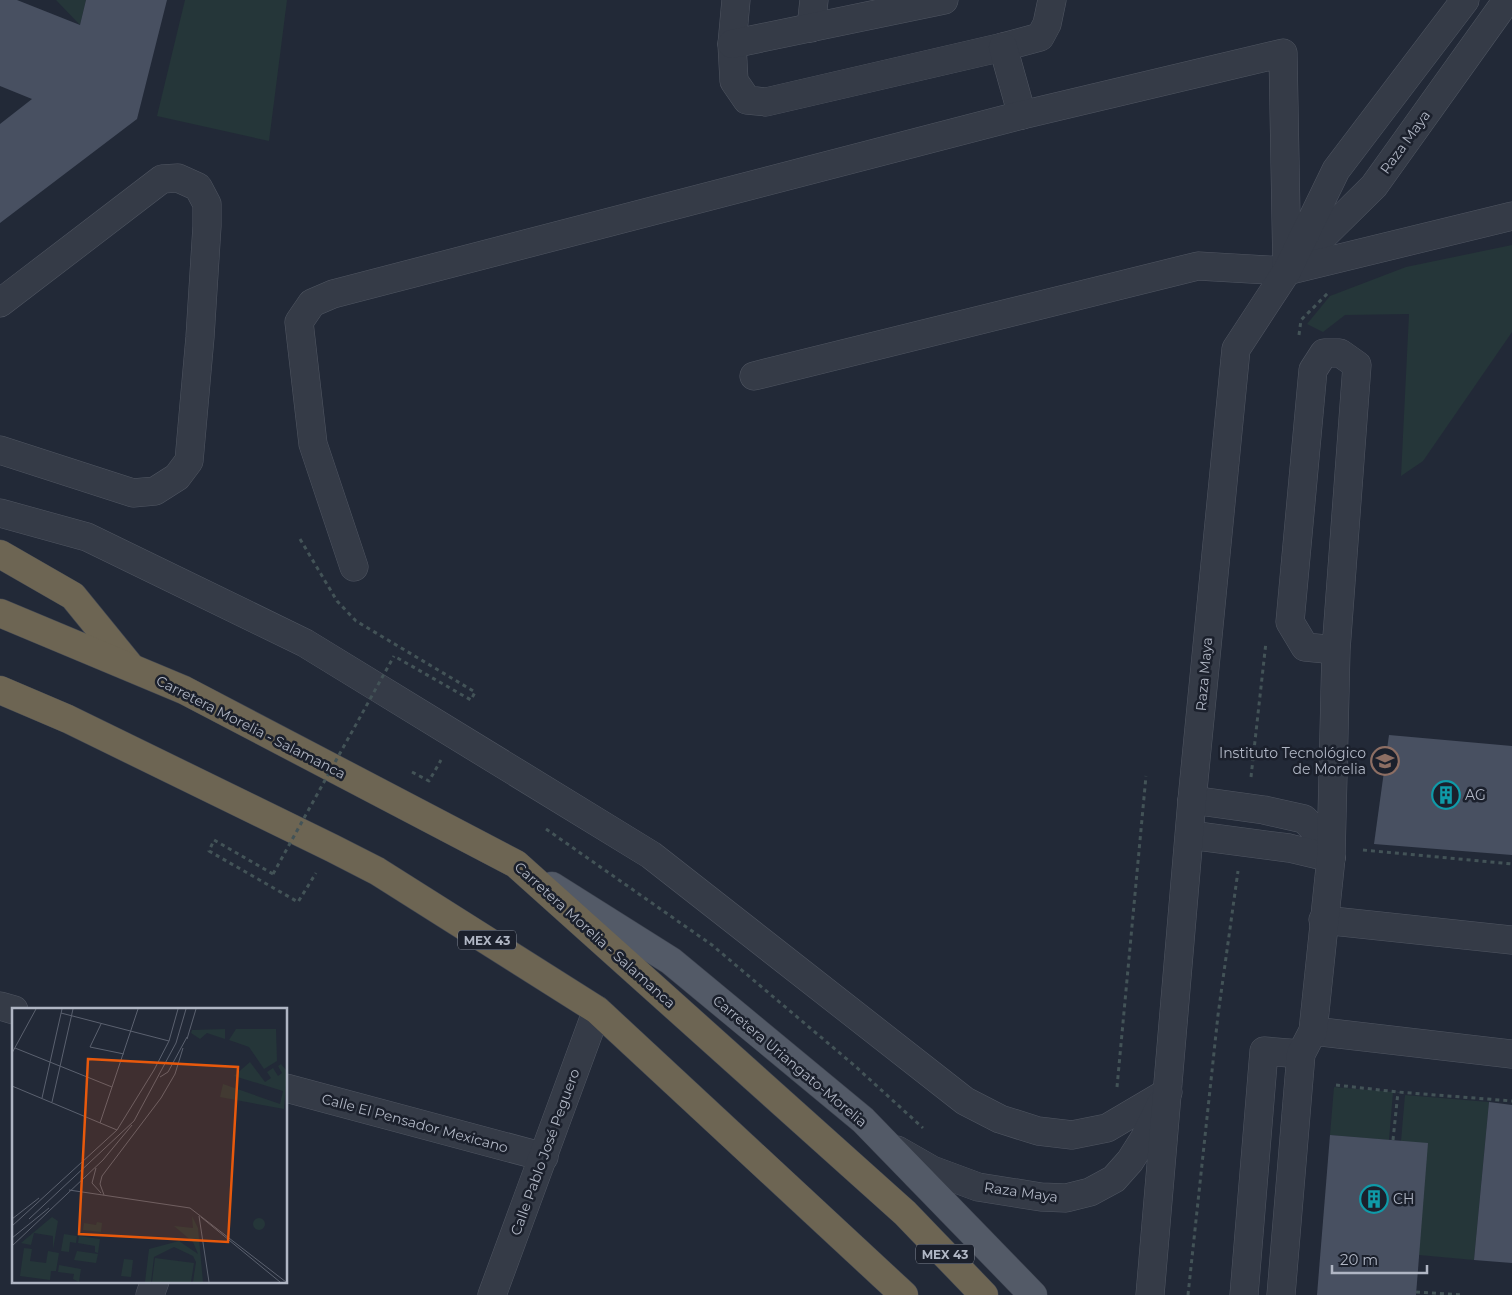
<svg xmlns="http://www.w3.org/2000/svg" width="1512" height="1295" font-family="Montserrat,sans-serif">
<rect width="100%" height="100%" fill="#222937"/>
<g fill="#253639">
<polygon points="56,0 86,0 80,25"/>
<polygon points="185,0 287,0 269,141 157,116"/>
<polygon points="1512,245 1512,332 1423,461 1401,476 1409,314 1345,315 1323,332 1307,324 1330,296 1406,267"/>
<polygon points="1334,1087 1393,1092 1389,1140 1330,1135"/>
<polygon points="1405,1095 1489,1102 1474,1260 1419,1255 1401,1141"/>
</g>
<g fill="#485061">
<polygon points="0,0 17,0 80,25 86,0 167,0 137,119 0,223 0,124 32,99 0,86"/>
<polygon points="1389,735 1512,746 1512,855 1374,844"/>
<polygon points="1489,1102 1512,1105 1512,1263 1474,1260"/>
<polygon points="1330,1135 1428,1143 1416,1295 1317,1295"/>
</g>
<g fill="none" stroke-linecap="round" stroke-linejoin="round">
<defs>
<g id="minor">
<polyline points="736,0 732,44 734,81 747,100 766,102 1003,47 1040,37 1047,24 1052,0"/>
<polyline points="811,28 814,0"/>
<polyline points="732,44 944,0"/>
<polyline points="1003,47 1022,115"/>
<polyline points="1301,258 1374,186 1507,0"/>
<polyline points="0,303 162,179 178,178 198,187 207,204 207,226 200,337 189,461 177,477 155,491 133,493 0,450"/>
<polyline points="754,376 1198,266 1287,271 1512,216"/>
<polyline points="0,513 87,537 305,643 651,855 965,1101 1000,1119 1038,1131 1072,1135 1107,1128 1168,1092"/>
<polyline points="354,567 313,444 299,322 312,303 333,294 1022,115 1283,53 1287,271"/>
<polyline points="1192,800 1264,810 1304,819 1318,833 1331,858"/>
<polyline points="1190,835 1289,848 1331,858"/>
<polyline points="1323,920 1512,940"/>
<polyline points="0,1006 14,1010"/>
<polyline points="1313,1031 1512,1054"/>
<polyline points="286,1088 544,1157"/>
<polyline points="897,1150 932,1170 978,1187 1041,1197 1066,1198 1090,1192 1114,1179 1130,1161 1144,1139 1161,1104"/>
<polyline points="150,1295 155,1281"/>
<polyline points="492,1295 597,1010"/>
<polyline points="1150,1295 1192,800 1236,349 1287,271 1336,170 1465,0"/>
<polyline points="1244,1295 1264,1051 1301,1054"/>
<polyline points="1281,1295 1301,1054 1313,1031 1331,858 1336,650 1357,365 1340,353 1324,353 1313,370 1290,622 1305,647 1336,650"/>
</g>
<polyline id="major" points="552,886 671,961 863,1120 1033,1295"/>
<g id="highway">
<polyline points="0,554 73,596 130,666"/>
<polyline points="0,613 184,690 516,864 905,1213 984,1295"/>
<polyline points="0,690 68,719 332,848 377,871 597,1010 904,1295"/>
</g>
</defs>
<use href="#minor" stroke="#505662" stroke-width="29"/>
<use href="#major" stroke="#3e4451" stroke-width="29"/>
<use href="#highway" stroke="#404652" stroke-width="29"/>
<g stroke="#435357" stroke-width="3" stroke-dasharray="4 4" stroke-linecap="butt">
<polyline points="1299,335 1301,320 1328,293"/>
<polyline points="300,539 337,601 356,621 475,692 471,700 394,656"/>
<polyline points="412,772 429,781 441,760"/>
<polyline points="1251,777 1266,642"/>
<polyline points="546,829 712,945 855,1066 923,1128"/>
<polyline points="1363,850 1512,864"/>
<polyline points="273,874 214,840 209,851 298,902 316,873"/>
<polyline points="1336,1085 1398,1092 1512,1101"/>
<polyline points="1117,1087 1146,776"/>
<polyline points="1393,1140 1398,1092"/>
<polyline points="1416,1292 1463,1295"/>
<polyline points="1188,1295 1218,1015 1238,871"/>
</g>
<use href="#minor" stroke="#353b47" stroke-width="28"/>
<use href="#major" stroke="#535a67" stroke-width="28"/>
<use href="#highway" stroke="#6d6553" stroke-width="28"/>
<polyline stroke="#435357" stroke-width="3" stroke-dasharray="4 4" stroke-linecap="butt" points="273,874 394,656"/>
</g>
<defs>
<symbol id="university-ring" viewBox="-11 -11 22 22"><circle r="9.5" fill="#1b202c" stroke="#8d6e63" stroke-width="1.5"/><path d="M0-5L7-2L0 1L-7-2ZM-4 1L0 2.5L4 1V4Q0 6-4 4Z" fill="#8d6e63"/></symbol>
<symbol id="building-ring" viewBox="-11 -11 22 22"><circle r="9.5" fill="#1b202c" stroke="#0f9aa8" stroke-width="1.5"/><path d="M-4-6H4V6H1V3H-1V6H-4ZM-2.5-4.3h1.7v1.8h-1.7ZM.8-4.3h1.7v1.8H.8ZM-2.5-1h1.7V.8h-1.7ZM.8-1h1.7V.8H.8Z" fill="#0f9aa8"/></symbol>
</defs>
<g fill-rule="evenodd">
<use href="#university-ring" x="1369" y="745" width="32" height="32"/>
<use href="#building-ring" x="1430" y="779" width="32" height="32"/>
<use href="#building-ring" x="1358" y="1183" width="32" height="32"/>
</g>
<g text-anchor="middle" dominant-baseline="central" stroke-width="5" stroke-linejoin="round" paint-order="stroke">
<g fill="#1b202c" stroke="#838996" stroke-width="1">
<rect x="458" y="930.5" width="58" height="19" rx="4"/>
<rect x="916" y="1244.5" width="58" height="19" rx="4"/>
</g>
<g font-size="12" font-weight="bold" fill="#b0b6c4">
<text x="487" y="940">MEX 43</text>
<text x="945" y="1254">MEX 43</text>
</g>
<g font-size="14" fill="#b0b6c4" stroke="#1b202c">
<text transform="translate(1405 142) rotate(-54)">Raza Maya</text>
<text transform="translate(1204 674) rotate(-85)">Raza Maya</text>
<text transform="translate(251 727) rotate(27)">Carretera Morelia - Salamanca</text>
<text transform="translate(595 935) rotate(42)">Carretera Morelia - Salamanca</text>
<text transform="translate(790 1061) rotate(40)">Carretera Uriangato-Morelia</text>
<text transform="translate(415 1123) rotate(15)">Calle El Pensador Mexicano</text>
<text transform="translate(545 1152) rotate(-70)">Calle Pablo José Peguero</text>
<text transform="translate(1021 1192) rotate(8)">Raza Maya</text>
</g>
<g font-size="14" fill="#b0b6c4" stroke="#1b202c" text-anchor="start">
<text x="1366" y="753" text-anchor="end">Instituto Tecnológico<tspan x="1366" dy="16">de Morelia</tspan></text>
<text x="1465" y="795">AG</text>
<text x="1393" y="1199">CH</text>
</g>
</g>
<g transform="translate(12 1008)">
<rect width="275" height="275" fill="#222937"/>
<path d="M213,21v10l-18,-6 -7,6 -9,-6 1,-3zM224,21h40l1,32 -13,8 -15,-22 -20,-7zM238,54l15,20 6,-4 -4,-6 6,-4 5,8 4,-3 -4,-7 3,-2 6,7 -3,38 -64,-12 3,-13 57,20 3,-13 -49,-15zM180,208l6,12 5,54h-10l3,-20 -3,-6 -19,-9 -20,10 -3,25h-6l4,-33 30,-8 19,13 -5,-12 -19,-16 19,2zM40,209l6,4 -5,28v-13l-19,-3 -3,12 -10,-2zM241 216a6 6 0 1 1 12 0a6 6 0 1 1-12 0ZM85,214l5,1 -1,9 -18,-2 1,-7 12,2zM52,226l13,2 -1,7 -6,-1 -1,10 -8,-1zM67,228l21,3 -2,14 -3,-1v-6l-17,-3zM12,240l8,1 -2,12 16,2 2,-12 11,2 -3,18h-5l-1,9 -30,-4zM65,243l21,3 -2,9 -22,-3zM143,250l39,5 -3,19h-39zM112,251l9,1 -2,17 -10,-1zM47,257l22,4 -2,13 -6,-3 1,-5 -16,-2z" fill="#253639"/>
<path fill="none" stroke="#5b616f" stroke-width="1" d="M49,5l108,28M89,16l-11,23 34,7M175,31l9,-30M3,40l97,39M0,45l24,-44M148,69l8,-5 19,-35M0,78l105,44M30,90l20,-89M40,94l21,-93M88,115l38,-114M84,160l-4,15 9,10M57,182l121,18 96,74M92,187l-4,-11 2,-8 59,-78 14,-24 8,-26M187,208l10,66M189,209l79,65M0,211l27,-21M17,211l105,-98 42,-78 10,-34M0,218l105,-96 37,-60 15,-29 9,-32M0,230l37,-30M0,238l91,-86 29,-35"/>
<path fill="#e8590c" fill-opacity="0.15" stroke="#e8590c" stroke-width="2.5" d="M76,51l150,8 -10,175 -149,-8z"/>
<rect width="275" height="275" fill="none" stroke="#b0b6c4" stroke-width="2.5"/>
</g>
<path d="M1332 1265v8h95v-8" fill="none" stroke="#b0b6c4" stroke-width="2.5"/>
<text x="1340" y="1265" font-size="15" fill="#b0b6c4" stroke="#1b202c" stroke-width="4" paint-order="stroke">20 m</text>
</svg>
